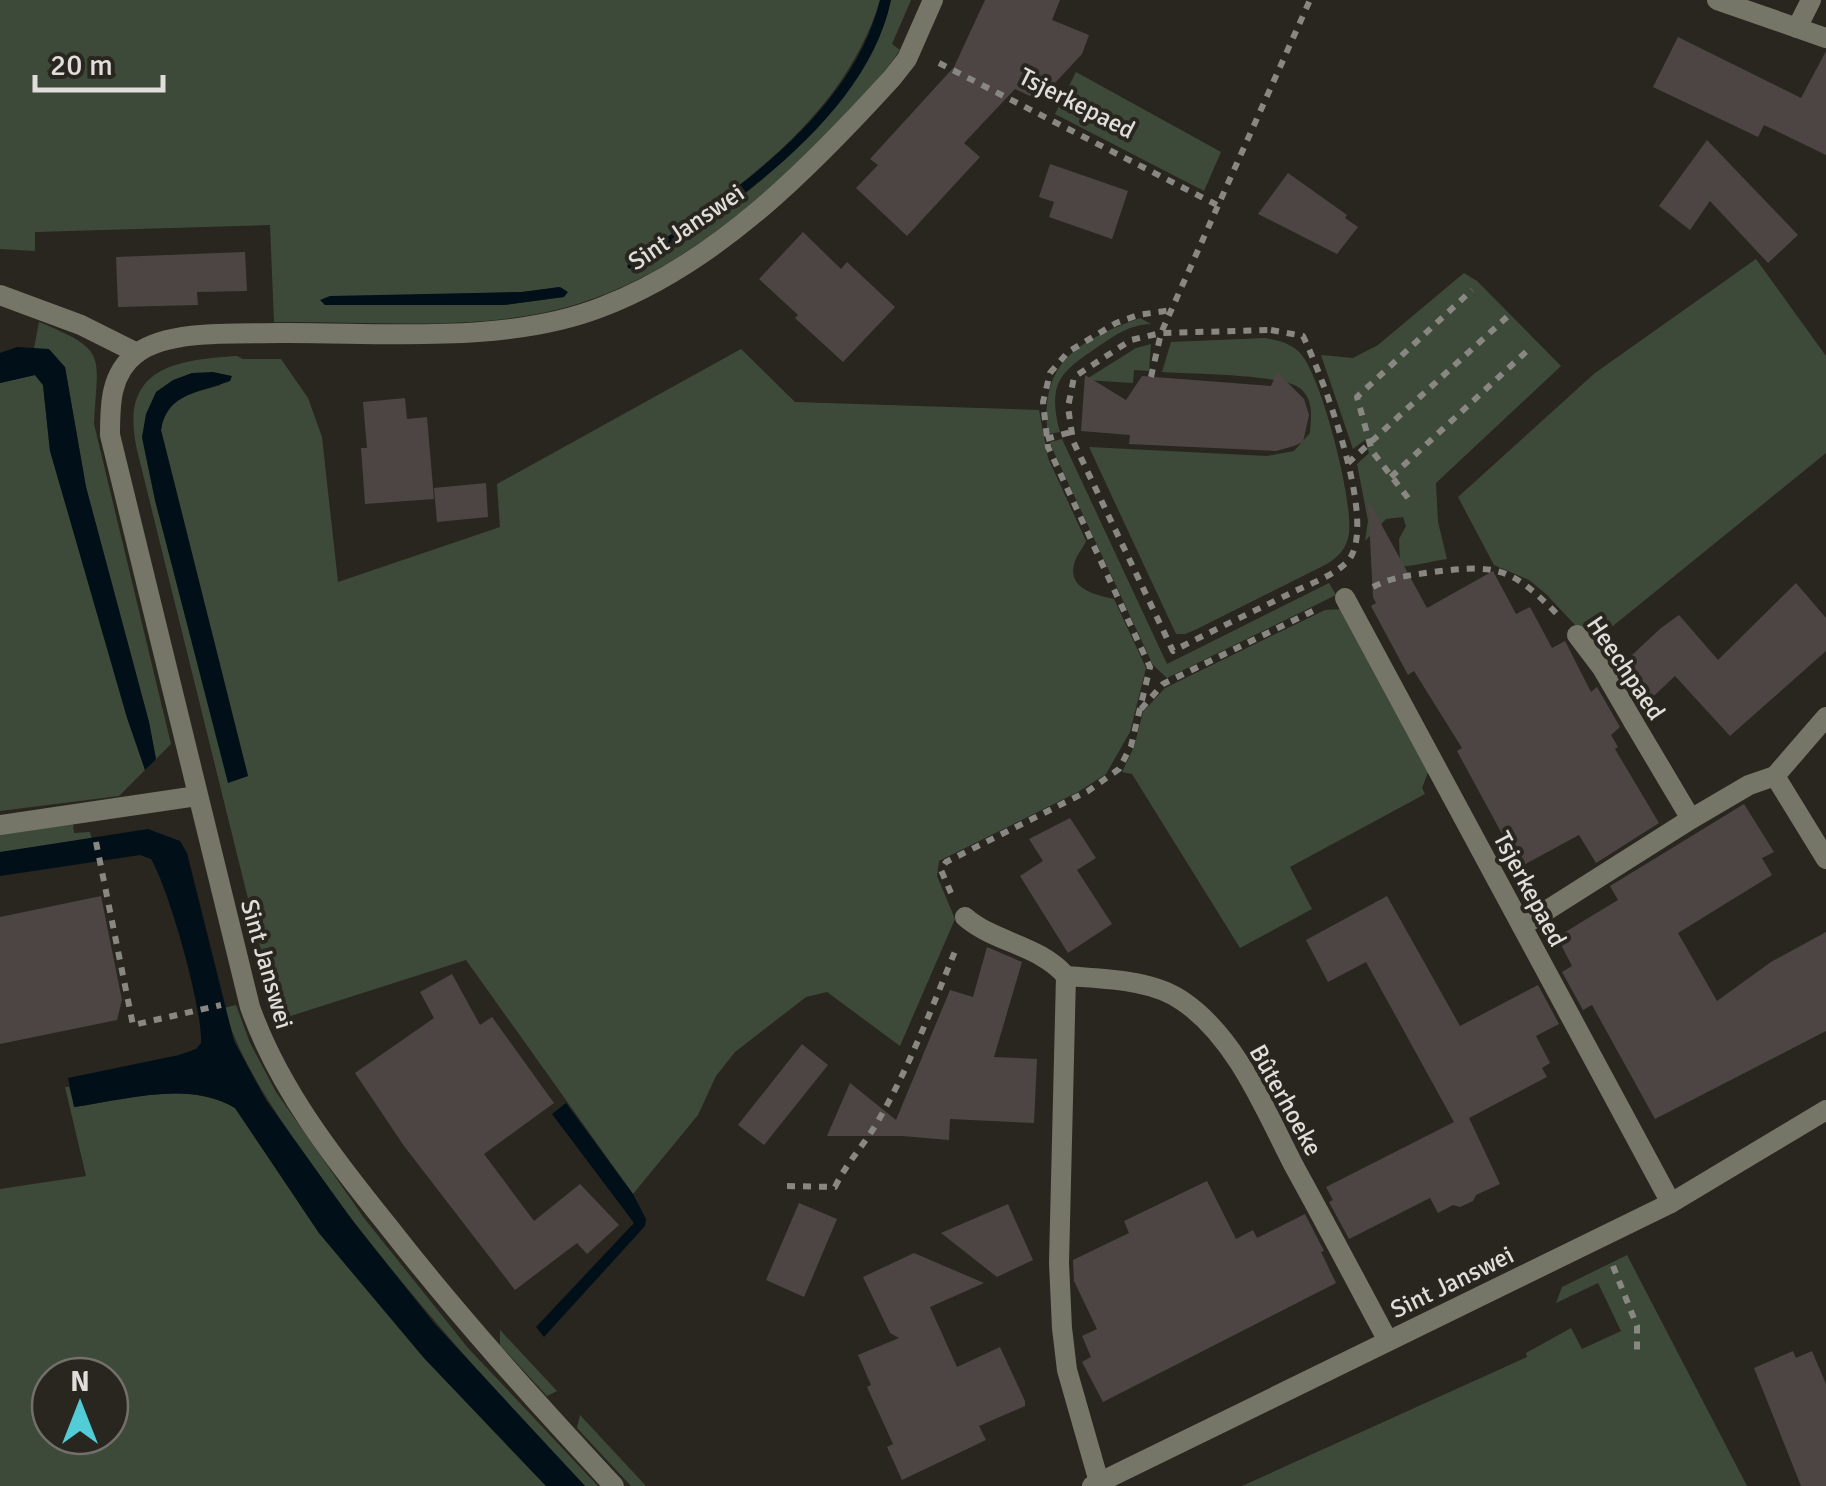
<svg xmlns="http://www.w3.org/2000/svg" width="1826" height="1486" font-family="Signika,sans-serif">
<rect width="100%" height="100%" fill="#292620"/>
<g fill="#3e4a39" fill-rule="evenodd">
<path d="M0,0h880c-36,120 -149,195 -249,261l1,8c95,-52 236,-159 259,-269h20l-19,44 8,6c-18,27 -41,50 -64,74 -84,87 -188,174 -311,192 -82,13 -168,5 -251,6l-4,-97 -235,7v19l-35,-2zM559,287l5,10 -60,8h-179l-1,-7 198,-6z"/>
<polygon points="1076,72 1221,152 1204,191 1055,114"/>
<polygon points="1756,259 1826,356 1826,453 1592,643 1546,594 1529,580 1494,565 1458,497 1595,373"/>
<path d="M1464,273l13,8 84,85 -125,117 2,39 9,37c-23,3 -57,15 -77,2l30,-1 -1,-21 7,-13 -3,-9 -17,2 -21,22 3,-20 -11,-57 12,-11 -4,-13 -12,9 -32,-94 32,3 25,-13z"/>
<path d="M1140,318l11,6c-22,1 -34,10 -52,22 -38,26 -52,35 -39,86l-12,2c-9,-72 30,-93 92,-116z"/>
<path d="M39,322c71,29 58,33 55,102l77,320 -15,15 -7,-37 -63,-235 -21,-120 -31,-19z"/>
<path d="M1265,338c12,2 26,5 35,15 22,24 53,147 49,180 -2,15 -10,23 -22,31l-130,65 -12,5h-9l-87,-187 178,9 27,-5 16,-18c1,-16 4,-32 -9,-44 -16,-15 -113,-15 -139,-17l9,-30z"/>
<polygon points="1151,344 1149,371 1134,370 1133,383 1085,380 1136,348"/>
<path d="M741,349l54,53 244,8 9,48 38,83c-2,6 -8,12 -11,20 -10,29 23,34 39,38l32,69 -16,64 -24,42 -28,18 -139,69 -2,15 18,43 -55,127 -73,-54 -21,5 -71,55 -19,24 -18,39 -65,79 -167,-234 -188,60 -141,-570c-18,-81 35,-90 100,-94l6,3h38l27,39 14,39 16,145 162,-55 -3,-43zM192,373l29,12c-29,8 -55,12 -60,45l87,346 -19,6 -74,-282 -13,-63z"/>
<polygon points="35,375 43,385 50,451 145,770 119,796 0,811 0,383"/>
<polygon points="1062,439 1167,664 1329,583 1336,595 1167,678 1153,665 1052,448 1050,442"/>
<polygon points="1343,609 1429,770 1422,788 1425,794 1290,867 1312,909 1240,948 1132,774 1122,772 1134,747 1143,712 1165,688 1325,610"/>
<polygon points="73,824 74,833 90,832 92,840 0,852 0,835"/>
<path d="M236,1005l14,38 26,49 88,126 104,130 130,138h-13c-95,-100 -187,-201 -267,-313 -37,-53 -75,-103 -94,-165z"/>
<path d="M65,1087h4l6,20c50,-7 114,-27 160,1l84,125 105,125 122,128h-546v-297l86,-13zM50,1376h60v60h-60z"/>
<polygon points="1627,1255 1747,1486 1242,1486 1527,1357 1526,1353 1571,1328 1582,1349 1621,1331 1598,1283 1556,1303 1562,1287"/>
<polygon points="500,1330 557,1391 547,1396 500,1345"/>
<polygon points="580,1415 646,1486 631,1486 577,1428"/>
</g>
<g fill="#000f18">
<path d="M880,0h11c-24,115 -154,203 -248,263l-14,6 -2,-3 4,-5c95,-62 221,-145 249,-261z"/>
<polygon points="560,287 568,292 564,297 504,305 325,305 320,300 330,296 522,292"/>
<polygon points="17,347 49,349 65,367 86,487 149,722 156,759 145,770 127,718 50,451 43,385 35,375 0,383 0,353"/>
<path d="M213,372l19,4 -2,5c-30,12 -63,11 -69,49l87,346 -20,7 -73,-283 -13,-63 4,-23 10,-22 17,-12 19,-7z"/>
<path d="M148,829l32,12 7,12 47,188 32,59 86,120 82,103 151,163h-39l-122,-128 -105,-125 -84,-125c-46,-28 -111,-8 -161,-1l-6,-29 111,-23 17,-6 5,-6c2,-34 -32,-154 -50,-184l-11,-4 -140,21v-24z"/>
<polygon points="566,1103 633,1194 646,1219 645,1226 544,1337 536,1327 634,1223 552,1114"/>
</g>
<g fill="#4d4543">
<polygon points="985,0 1060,0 1052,20 1089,35 1082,54 1039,100 1015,89 964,143 980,157 907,236 856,188 878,165 870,159 954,67"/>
<polygon points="1678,37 1801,98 1826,51 1826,155 1764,125 1758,137 1653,87"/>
<polygon points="1707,140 1798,235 1768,263 1710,201 1690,230 1659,206"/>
<polygon points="1050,164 1128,191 1112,239 1049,217 1054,202 1039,197"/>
<polygon points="1288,173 1347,215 1345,218 1358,227 1337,254 1258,214"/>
<polygon points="803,232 841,269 847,262 895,307 843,362 795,318 798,315 759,279"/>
<polygon points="245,252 247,291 197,292 198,305 118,307 116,257"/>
<polygon points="1277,372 1304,399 1309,415 1303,442 1294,446 1276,451 1129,444 1130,435 1081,431 1085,375 1126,400 1142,376 1271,386"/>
<polygon points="405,398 407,419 427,417 434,499 365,504 361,448 367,448 363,402"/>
<polygon points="486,483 488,517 437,522 434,488"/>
<polygon points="1368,500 1427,608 1493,571 1516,614 1530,607 1552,648 1565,641 1591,692 1597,687 1620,727 1611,735 1618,747 1615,749 1659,823 1596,863 1579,835 1520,867 1457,751 1462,748 1414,671 1408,675 1371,606 1376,603 1373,597"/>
<polygon points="1796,583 1826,618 1826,651 1730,736 1675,676 1641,708 1618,668 1661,628 1679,615 1718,660"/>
<polygon points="1744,804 1774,852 1762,858 1772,875 1678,933 1717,1001 1771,962 1826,932 1826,1031 1655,1119 1592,1005 1583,1010 1562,972 1572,966 1557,937 1618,900 1610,886"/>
<polygon points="1070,818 1096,858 1077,870 1112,924 1068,953 1020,876 1043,861 1029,839"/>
<polygon points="101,896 122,1000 117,1020 0,1044 0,917"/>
<polygon points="1387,896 1460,1026 1538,985 1559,1024 1536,1036 1550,1063 1542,1068 1547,1077 1469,1118 1500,1184 1476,1195 1473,1201 1460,1207 1453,1205 1438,1213 1430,1198 1349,1239 1329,1202 1333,1200 1326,1187 1454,1122 1366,962 1328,982 1306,940"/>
<polygon points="987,947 1022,962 994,1057 1037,1059 1034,1123 950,1119 949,1140 902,1136 827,1136 850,1083 896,1120 950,990 973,997"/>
<polygon points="452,974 480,1025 492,1017 554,1103 484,1154 534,1221 580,1184 619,1225 587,1254 577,1243 515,1290 404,1146 355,1073 434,1018 420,992"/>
<polygon points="802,1044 828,1065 764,1145 738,1125"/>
<polygon points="1207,1181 1236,1239 1253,1230 1257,1238 1305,1214 1324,1251 1321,1252 1336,1283 1103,1402 1082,1362 1091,1357 1082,1336 1097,1329 1074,1281 1073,1260 1129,1233 1124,1221"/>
<polygon points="799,1203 837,1219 804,1297 766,1280"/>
<polygon points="1008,1204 1033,1260 997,1277 941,1233"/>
<polygon points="914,1253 984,1283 930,1307 957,1367 1000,1347 1025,1401 1025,1406 979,1426 986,1440 902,1480 887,1447 893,1444 867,1387 871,1385 858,1355 899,1338 890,1333 863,1277"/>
<polygon points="1793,1351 1796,1358 1812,1351 1826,1384 1826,1486 1801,1486 1754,1368"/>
</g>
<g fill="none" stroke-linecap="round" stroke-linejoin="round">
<g stroke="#898782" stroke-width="6" stroke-dasharray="8 8" stroke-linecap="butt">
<polyline points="939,63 1219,206"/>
<path d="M1271,330l32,6c19,39 79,194 43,227 -15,14 -37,21 -55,30 -39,19 -79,38 -118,58l-100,-210 -5,-34 6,-30 57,-37 30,-7z"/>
<polyline points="1151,377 1161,333 1310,0"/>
<polyline points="1046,439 1071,432"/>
<polyline points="1348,463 1507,317"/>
<polyline points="1391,477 1528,350"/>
<polyline points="1408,498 1372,451 1357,397 1472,290"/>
<path d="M1373,587c19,-10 38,-12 60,-15 63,-8 78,-5 124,42"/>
<polyline points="1141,709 1163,684 1319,608"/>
<polyline points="96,842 133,1025 221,1005"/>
<polyline points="951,893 941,870 946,862 1088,791 1119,769 1131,746 1150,667 1048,447 1043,402 1050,373 1068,352 1116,323 1138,315 1172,310"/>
<path d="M787,1186l48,1c12,-25 30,-43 43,-66 32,-55 54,-114 78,-172"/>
<polyline points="1613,1266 1637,1326 1637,1355"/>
</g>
<g stroke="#757668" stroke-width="20">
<polyline points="1577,635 1602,668 1634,723"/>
<polyline points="1522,926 1691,819"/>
</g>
<g stroke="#757668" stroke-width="20">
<polyline points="1717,0 1826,38"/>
<polyline points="1797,28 1811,0"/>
<polyline points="0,295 81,325 137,353"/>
<polyline points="1345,598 1671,1203"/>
<polyline points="1826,717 1775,776 1826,859"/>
<polyline points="1634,723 1691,819 1749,785 1775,776"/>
<polyline points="0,825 197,796"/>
<path d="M965,917c30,26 75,28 101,59l-7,287 3,65 5,42 32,112"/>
<path d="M1066,976c37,3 87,3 118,26 53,37 81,108 110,164 32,58 63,117 94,175"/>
<path d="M614,1486c-78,-84 -155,-169 -226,-260 -54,-67 -109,-137 -138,-219l-140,-572c0,-30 0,-62 27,-82 33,-24 102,-19 142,-20 103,-1 226,12 323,-26 115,-44 209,-140 290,-229l15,-19 26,-59"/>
<polyline points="1092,1486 1671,1203 1826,1110"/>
</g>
</g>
<g text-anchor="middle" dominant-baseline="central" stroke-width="8" stroke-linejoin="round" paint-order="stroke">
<g font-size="25" fill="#e0deda" stroke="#292620">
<text transform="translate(1077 103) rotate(27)">Tsjerkepaed</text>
<text transform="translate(686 227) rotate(-34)">Sint Janswei</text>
<text transform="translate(1626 668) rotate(56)">Heechpaed</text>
<text transform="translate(1530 889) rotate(62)">Tsjerkepaed</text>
<text transform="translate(267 964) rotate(74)">Sint Janswei</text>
<text transform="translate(1286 1100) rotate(61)">Bûterhoeke</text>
<text transform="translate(1452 1282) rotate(-26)">Sint Janswei</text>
</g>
</g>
<g transform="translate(80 1406)"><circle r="48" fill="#292620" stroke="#72706a" stroke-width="2.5"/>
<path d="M0-8L18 38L0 25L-18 38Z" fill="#52ccd6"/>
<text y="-15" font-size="28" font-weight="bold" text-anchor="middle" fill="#e0deda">N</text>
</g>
<path d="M35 75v15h128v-15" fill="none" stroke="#e0deda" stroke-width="5"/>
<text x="50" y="75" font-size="30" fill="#e0deda" stroke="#292620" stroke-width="8" paint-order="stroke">20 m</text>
</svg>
